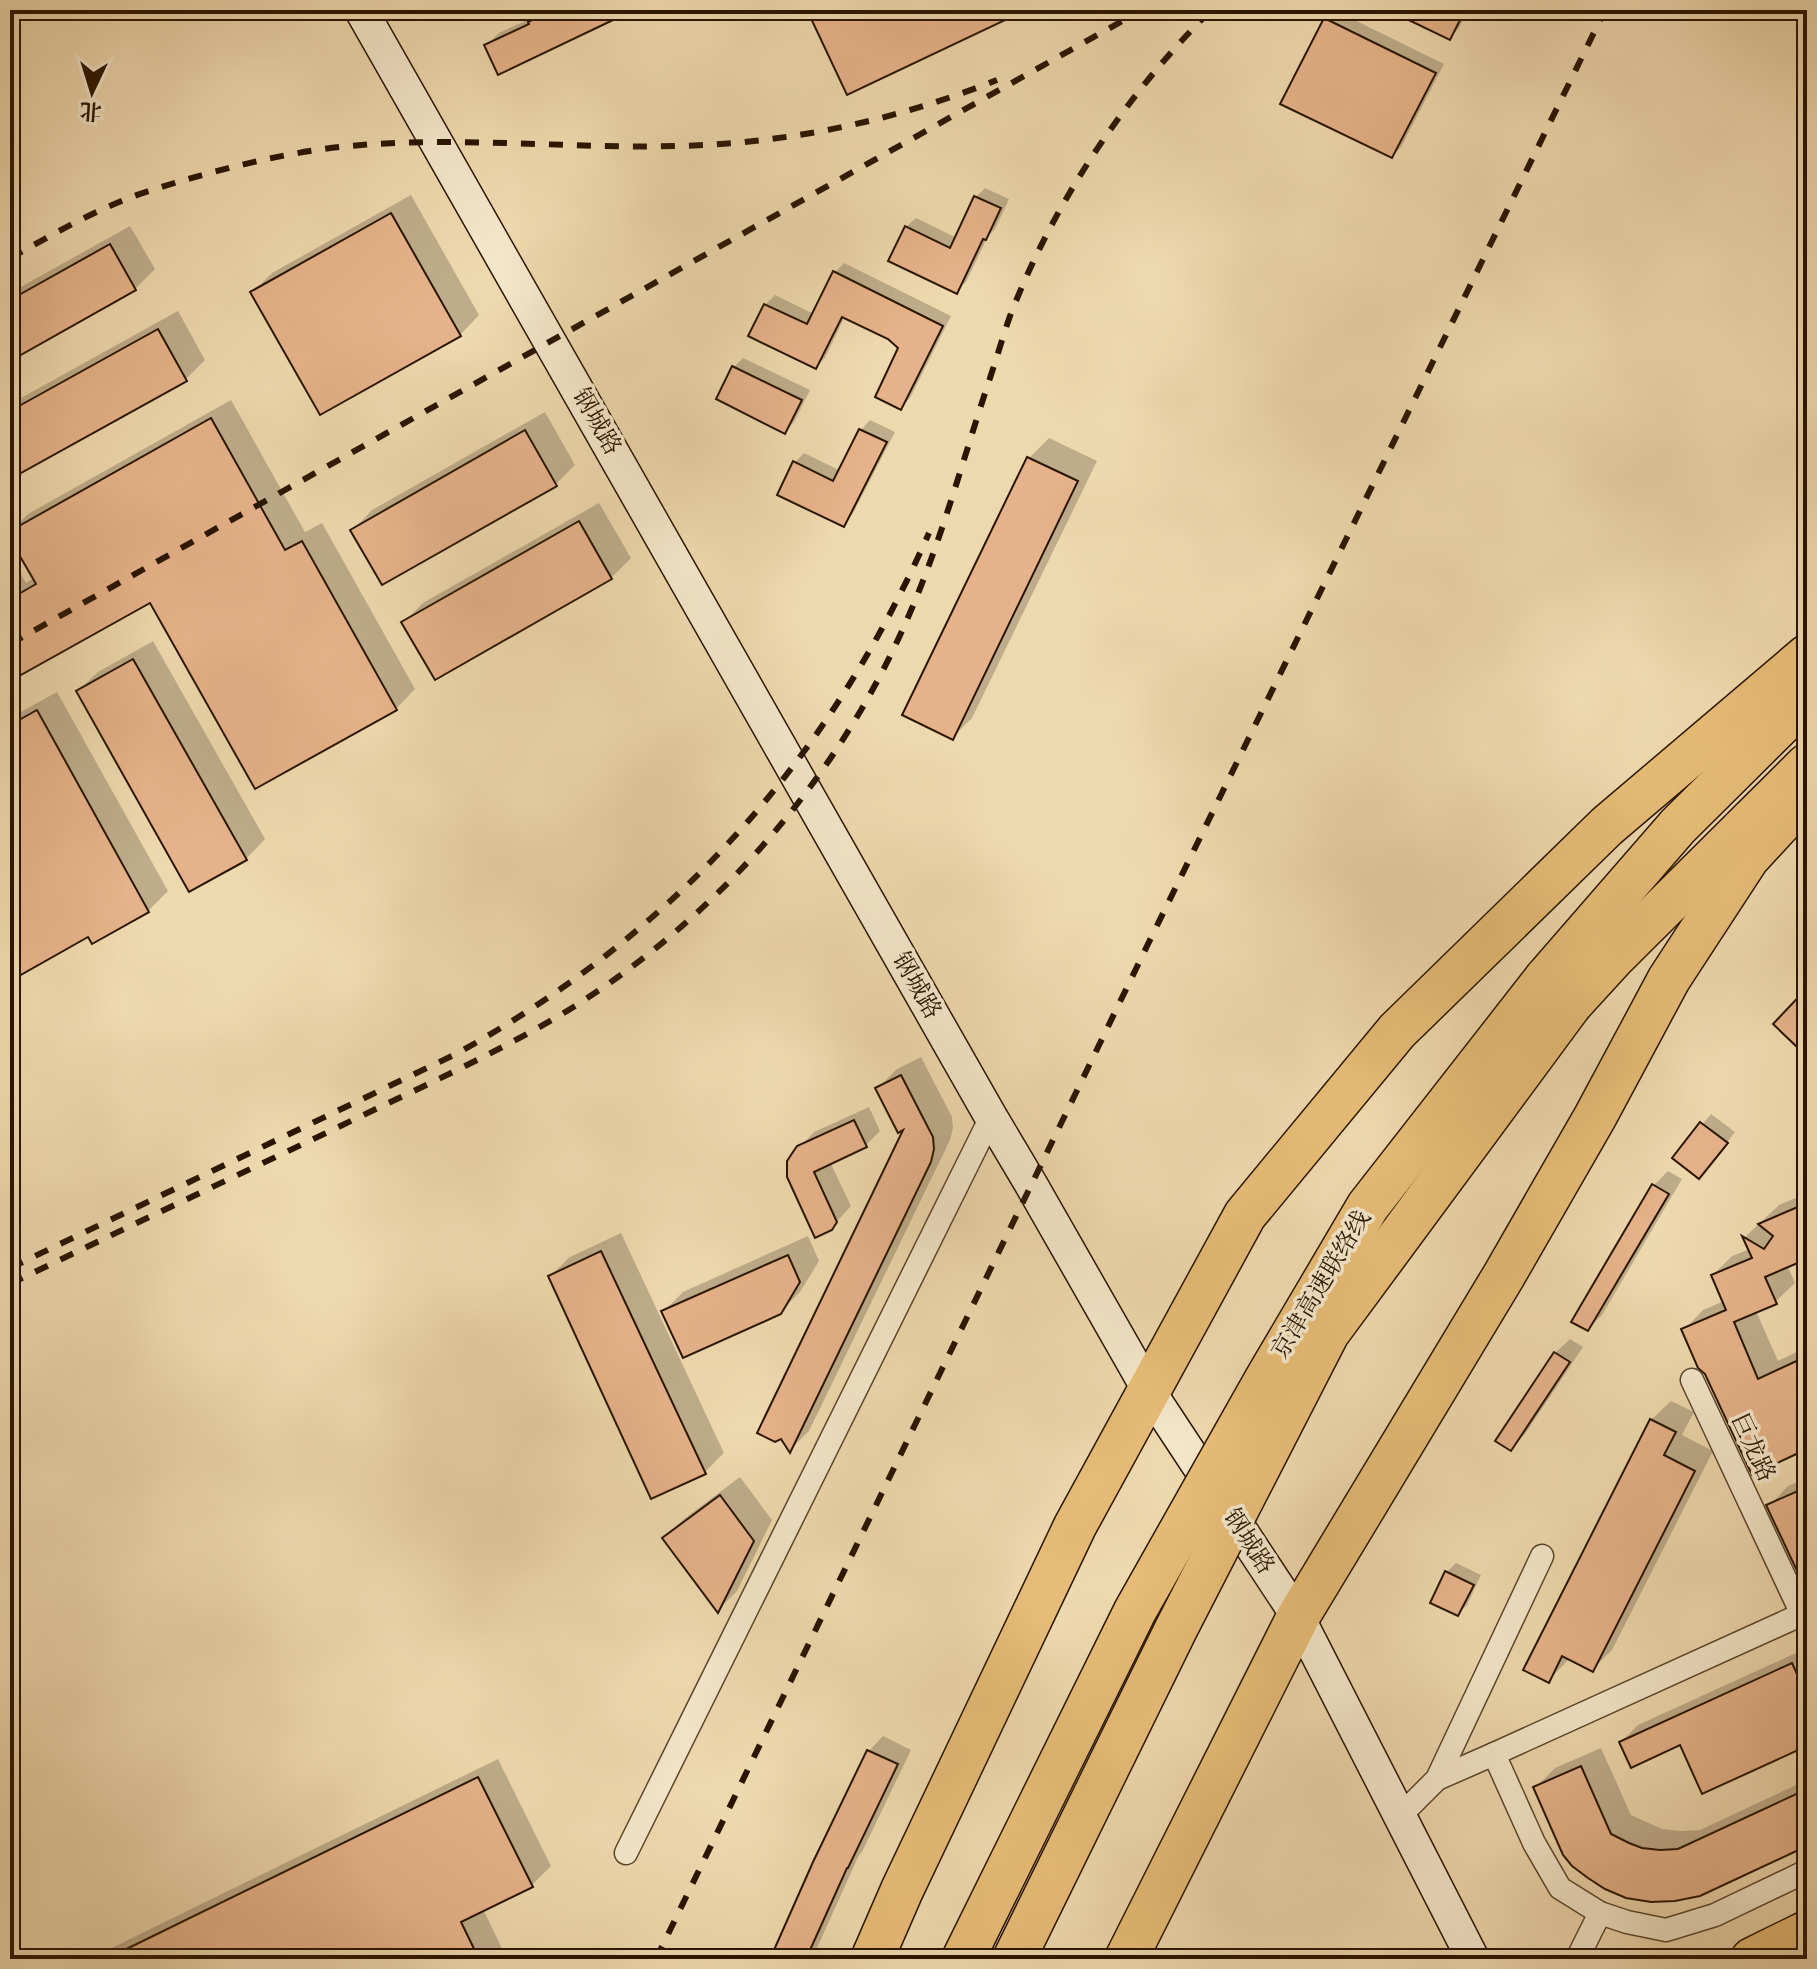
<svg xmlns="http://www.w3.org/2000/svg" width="1817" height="1969" font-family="'IM FELL English','Noto Serif SC',serif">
<rect width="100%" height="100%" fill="#eed8ad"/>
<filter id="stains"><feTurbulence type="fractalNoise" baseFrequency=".0025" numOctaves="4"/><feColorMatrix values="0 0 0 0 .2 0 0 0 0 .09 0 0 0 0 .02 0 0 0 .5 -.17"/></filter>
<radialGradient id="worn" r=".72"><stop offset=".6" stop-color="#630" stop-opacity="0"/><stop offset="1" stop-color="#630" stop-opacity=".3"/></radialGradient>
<g fill="#0003">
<polygon points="542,10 630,10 486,46 499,33 538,15"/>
<polygon points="1334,10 1444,64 1401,147 1392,156 1283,103 1326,19"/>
<polygon points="1392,10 1468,10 1459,28 1450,38"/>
<polygon points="985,188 1009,199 995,229 988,236 966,282 956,291 906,227 916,218 957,238 976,197"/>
<polygon points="411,195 479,315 460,335 253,292 272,273"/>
<polygon points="130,226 155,269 135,289 10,359 10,293"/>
<polygon points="844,263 951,316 910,398 900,408 901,348 889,338 845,316 825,358 815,367 765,305 775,295 814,314 835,272"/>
<polygon points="178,311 205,360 185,380 10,477 10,404"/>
<polygon points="743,358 810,390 794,422 785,431 734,367"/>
<polygon points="231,400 305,532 322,523 415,689 396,709 150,600 10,679 10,554 26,583 34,578 10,535 10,532 28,514"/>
<polygon points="545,412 575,465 556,484 353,530 372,510"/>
<polygon points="870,420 895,432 852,515 843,524 795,462 804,453 841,471 861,430"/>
<polygon points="1049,438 1097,461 972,718 952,738 904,714 1029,458"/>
<polygon points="599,503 631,558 611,578 404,622 423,603"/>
<polygon points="153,641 265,839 246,859 78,691 98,672"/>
<polygon points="57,692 168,891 148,911 89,934 10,978 10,718"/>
<polygon points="921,1057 952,1117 953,1128 950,1140 809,1431 790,1450 907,1126 878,1088 897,1069"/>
<polygon points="869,1107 880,1131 866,1145 830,1162 851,1206 831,1228 799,1148 814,1132"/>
<polygon points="1711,1114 1735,1132 1708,1167 1675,1157"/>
<polygon points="1668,1171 1682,1179 1602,1315 1588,1329 1654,1185"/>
<polygon points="1807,1193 1807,1257 1787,1265 1795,1283 1775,1302 1756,1311 1778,1361 1807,1347 1807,1447 1684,1330 1703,1310 1724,1301 1713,1275 1732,1256 1750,1249 1745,1237 1779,1205"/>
<polygon points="621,1233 724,1453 705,1472 550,1276 570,1257"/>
<polygon points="808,1236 819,1261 800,1292 780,1312 664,1311 683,1292"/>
<polygon points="1570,1339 1583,1347 1525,1434 1511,1449 1555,1353"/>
<polygon points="1671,1401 1694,1412 1682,1435 1713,1451 1612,1650 1593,1669 1570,1658 1548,1681 1651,1420"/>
<polygon points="740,1477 772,1520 737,1591 718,1610 664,1539 684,1519"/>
<polygon points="1807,1478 1807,1578 1769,1506 1788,1486"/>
<polygon points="1456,1563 1481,1575 1467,1605 1458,1614 1447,1572"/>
<polygon points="1807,1648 1807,1743 1621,1742 1638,1725"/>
<polygon points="883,1736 911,1750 862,1852 859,1855 812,1959 772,1959 815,1863 869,1751"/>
<polygon points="1601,1748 1631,1815 1662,1829 1681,1831 1700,1830 1807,1780 1807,1844 1700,1894 1535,1788 1555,1768"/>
<polygon points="498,1759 551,1866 532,1885 483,1909 507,1959 89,1959"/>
</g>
<g fill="#e6b289" stroke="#291501" stroke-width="2">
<polygon points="552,10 634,10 498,75 484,45 529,24 528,22"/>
<polygon points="807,10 1026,10 847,95"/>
<polygon points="1388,10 1465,10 1450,40"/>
<polygon points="1324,18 1436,73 1392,158 1280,104"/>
<polygon points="974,196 1001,208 986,240 983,239 957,294 888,261 905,226 950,248"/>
<polygon points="391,213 461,336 320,415 250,292"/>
<polygon points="110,244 136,290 10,361 10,300"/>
<polygon points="833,271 943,326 901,410 875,397 898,348 888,339 842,317 816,369 748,336 764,304 807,324"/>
<polygon points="158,329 187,381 10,479 10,411"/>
<polygon points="732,366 802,400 785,434 716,399"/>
<polygon points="211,418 285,550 302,541 397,710 255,789 150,603 10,681 10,599 36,584 10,539 10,531"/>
<polygon points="859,429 887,442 844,527 777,495 793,461 833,481"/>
<polygon points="525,430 557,486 382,585 350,530"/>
<polygon points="1027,457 1078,481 953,740 902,715"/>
<polygon points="579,521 612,579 435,680 401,622"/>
<polygon points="133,659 247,860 189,892 76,691"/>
<polygon points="37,710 149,912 92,944 88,937 10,981 10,725"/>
<polygon points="1807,988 1807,1037 1797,1047 1773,1024"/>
<polygon points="901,1075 933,1137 934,1149 931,1162 790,1453 781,1439 775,1442 757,1433 903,1130 898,1133 875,1088"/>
<polygon points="854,1120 867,1147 814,1172 837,1222 832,1230 815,1238 787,1177 787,1161 797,1146"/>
<polygon points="1700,1122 1728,1143 1699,1179 1672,1158"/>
<polygon points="1652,1184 1669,1194 1588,1331 1571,1322"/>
<polygon points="1807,1203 1807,1259 1765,1277 1777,1304 1734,1322 1758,1379 1807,1356 1807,1449 1752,1475 1705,1374 1698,1368 1681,1329 1726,1310 1711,1275 1752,1258 1742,1236 1764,1249 1773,1236 1758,1224"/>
<polygon points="601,1251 706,1474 651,1499 548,1276"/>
<polygon points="788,1255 800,1282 781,1314 683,1358 661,1311"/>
<polygon points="1554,1352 1570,1362 1511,1451 1495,1441"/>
<polygon points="1650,1419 1676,1432 1664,1455 1695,1471 1593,1672 1562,1656 1549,1683 1523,1670"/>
<polygon points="1807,1487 1807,1592 1766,1505"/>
<polygon points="720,1495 754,1541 718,1613 662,1538"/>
<polygon points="1445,1571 1474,1585 1458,1616 1430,1603"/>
<polygon points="1792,1663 1807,1696 1807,1746 1702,1794 1680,1745 1631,1768 1619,1742"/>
<polygon points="867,1750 898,1764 848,1868 847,1868 806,1959 770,1959 813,1862"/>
<polygon points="1581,1766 1611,1834 1629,1843 1642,1848 1660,1850 1678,1849 1807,1789 1807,1846 1700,1896 1675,1901 1651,1902 1626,1898 1605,1889 1588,1878 1572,1866 1563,1855 1533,1787"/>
<polygon points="478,1777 533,1887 461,1922 479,1959 106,1959"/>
</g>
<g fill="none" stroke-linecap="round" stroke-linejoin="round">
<defs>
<g id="street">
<polyline points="1692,1380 1807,1625"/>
<polyline points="1494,1754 1534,1843 1560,1888 1600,1913 1627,1922 1666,1930 1715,1915 1807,1871"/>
<polyline points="1437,1779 1494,1754 1807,1612"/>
<polyline points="1400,1816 1437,1779 1542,1556"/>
<polyline points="626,1853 991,1117"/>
<polyline points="1577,1959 1600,1913"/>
</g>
<polyline id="secondary" points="361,10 991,1117 1032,1186 1149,1391 1298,1617 1473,1959"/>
<g id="highway">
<polyline points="1546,978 1678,826 1807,698"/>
<polyline points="1571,1004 1613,958 1807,765"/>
<polyline points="872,1959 902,1890 1075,1526 1245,1215 1397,1031 1607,826 1807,656"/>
<polyline points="1126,1959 1298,1617 1503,1277 1595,1117 1669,979 1748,858 1807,794"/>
<polyline points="1752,1959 1807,1932"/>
</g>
</defs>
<use href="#street" stroke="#5a462c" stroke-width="25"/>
<use href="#secondary" stroke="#291501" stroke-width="35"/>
<use href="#highway" stroke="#291501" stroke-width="45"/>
<use href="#street" stroke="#f4e6ca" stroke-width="22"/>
<use href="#secondary" stroke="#f4e6ca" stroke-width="32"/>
<use href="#highway" stroke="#e7bc76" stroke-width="42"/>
<g stroke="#291501" stroke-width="6" stroke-dasharray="14 14" stroke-linecap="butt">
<path d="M10,258c33,-18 67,-38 102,-53 22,-10 46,-17 69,-24 52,-15 105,-28 159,-34 113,-12 226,2 339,-1 111,-3 215,-25 318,-66"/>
<polyline points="10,644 1142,10"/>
<path d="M10,1268l446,-214c219,-121 372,-292 473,-521"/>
<path d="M10,1284c105,-51 211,-101 316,-151 78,-38 157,-73 231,-116 153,-91 278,-233 349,-395 35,-79 57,-163 84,-244 7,-21 13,-42 20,-62 44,-114 115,-220 201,-306"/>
<polyline points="656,1959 1149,942 1605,10"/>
</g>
<defs>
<g id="highway-bridge">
<polyline points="963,1959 1135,1611 1266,1379 1368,1206 1546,978"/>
<polyline points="1014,1959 1176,1629 1328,1333 1571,1004"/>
</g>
</defs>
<use href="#highway-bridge" stroke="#291501" stroke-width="45" stroke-linecap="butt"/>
<use href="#highway-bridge" stroke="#e7bc76" stroke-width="42"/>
</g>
<g text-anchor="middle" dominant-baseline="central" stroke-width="7" stroke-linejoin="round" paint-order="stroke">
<g font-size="24" fill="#291501" stroke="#f4e6ca">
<text transform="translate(596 422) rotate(60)">钢城路</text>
<text transform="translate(916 986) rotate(60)">钢城路</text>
<text transform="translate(1322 1285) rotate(-59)">京津高速联络线</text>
<text transform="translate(1752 1448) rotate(65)">巨龙路</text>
<text transform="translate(1248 1542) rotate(57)">钢城路</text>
</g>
</g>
<rect width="1817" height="1969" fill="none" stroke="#eed8ad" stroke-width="40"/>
<rect x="12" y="12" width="1793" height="1945" fill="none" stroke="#291501" stroke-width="4"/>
<rect x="20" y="20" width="1777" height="1929" fill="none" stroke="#291501" stroke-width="2"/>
<g transform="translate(92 92) rotate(184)" stroke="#f4e6ca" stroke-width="6" paint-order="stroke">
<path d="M0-6L14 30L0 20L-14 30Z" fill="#291501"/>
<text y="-12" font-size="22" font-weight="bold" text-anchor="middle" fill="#291501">北</text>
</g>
<rect width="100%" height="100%" filter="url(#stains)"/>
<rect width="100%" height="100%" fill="url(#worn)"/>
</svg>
